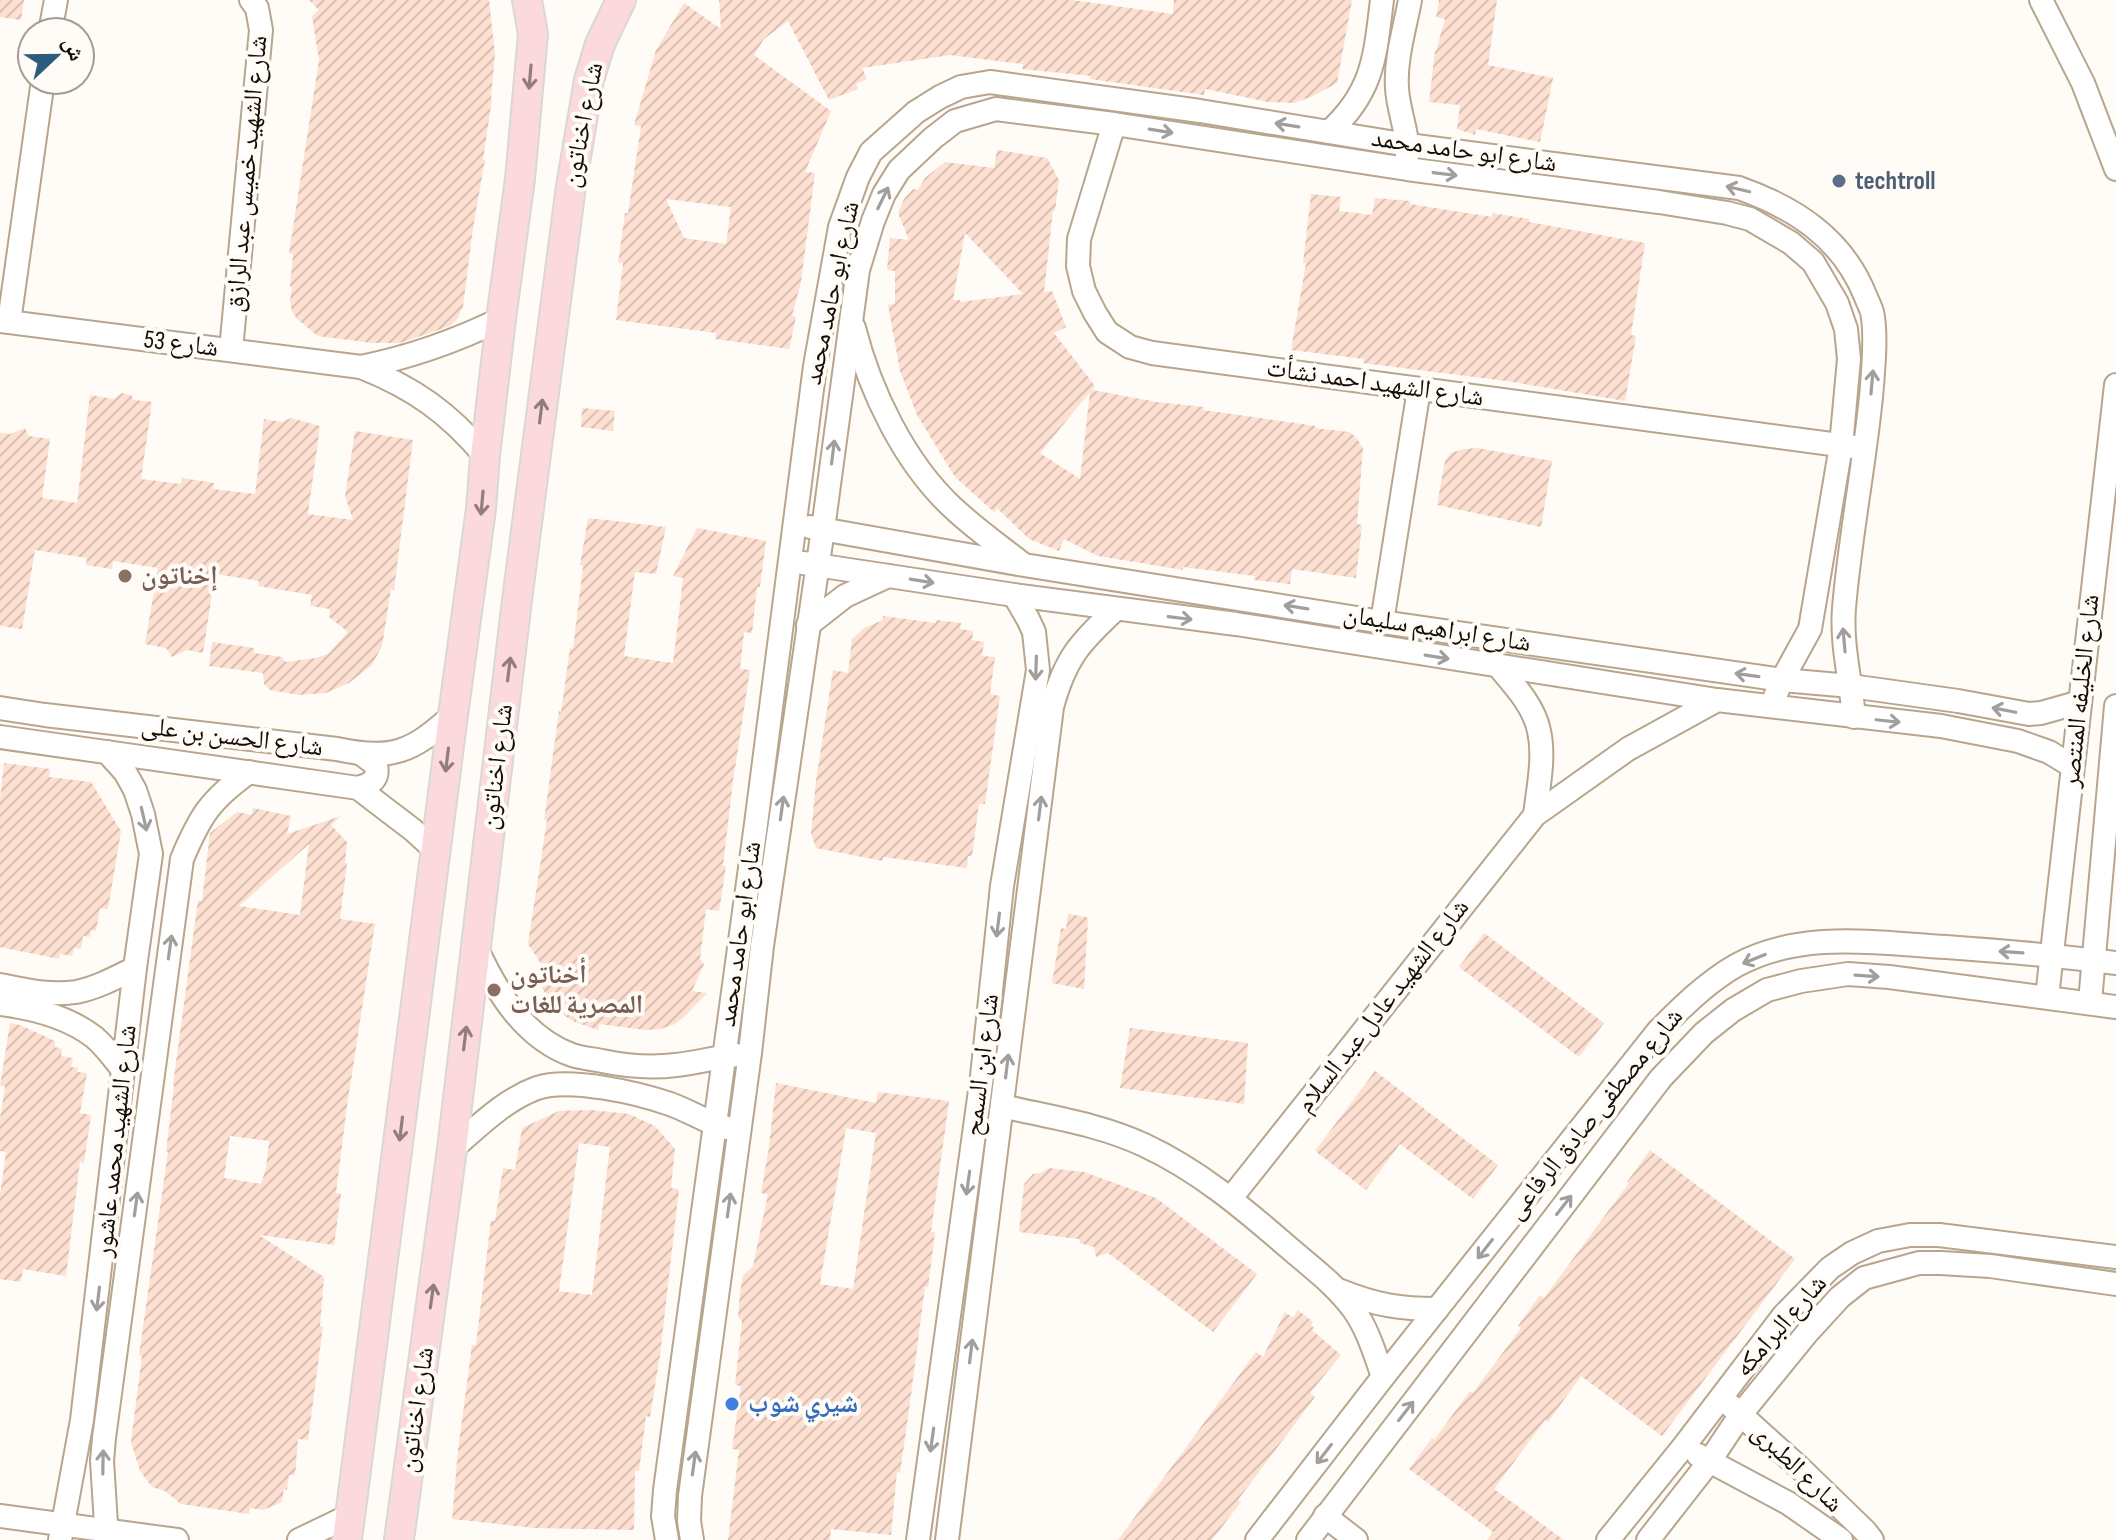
<svg xmlns="http://www.w3.org/2000/svg" width="2116" height="1540" font-family="'Sofia Sans Condensed','Noto Naskh Arabic',sans-serif">
<defs>
<pattern id="building-hatch" width="6" height="6" patternUnits="userSpaceOnUse" patternTransform="scale(2)"><rect width="6" height="6" fill="#fde0d1"/><path d="M-1 1l2-2M0 6l6-6M5 7l2-2" fill="none" stroke="#d8bfb2"/></pattern>
</defs>
<rect width="100%" height="100%" fill="#fffbf6"/>
<g fill="url(#building-hatch)" fill-rule="evenodd">
<polygon points="0,0 24,0 21,20 0,17"/>
<polygon points="309,0 489,0 495,54 491,99 492,99 483,160 485,160 473,228 463,307 457,319 450,326 400,343 372,343 318,336 297,319 292,312 290,300 292,288 290,286 293,254 289,253 319,60 312,16 319,10"/>
<path d="M719,0h353l101,14 1,-14h178l-15,83 -24,13 -19,7 -26,-1 -63,-13 -1,6 -114,-16 1,-3 -69,-7 1,-5 -73,-9 -88,13 5,11 -11,5 2,5 -29,11 -41,-79 -24,18 -10,16 77,56 -26,61 10,1 -14,109 -9,34 4,1 -7,32 -74,-10 1,-6 -100,-13 7,-57h-5l7,-50h3l13,-87 -7,-1 22,-75 28,-47 37,26zM666,199l65,8 -5,37 -42,-6z"/>
<polygon points="1439,0 1497,0 1488,65 1553,78 1540,142 1476,129 1475,135 1457,129 1460,105 1429,102 1435,51 1436,51 1445,19 1436,17"/>
<path d="M997,150l50,8 12,22 -4,31 -2,-1 -9,82 8,-1 14,36 -12,6 41,53 -3,4 65,12 47,5 -1,3 113,16 -1,2 34,4 7,5 7,11 -6,76 5,1 -6,53 -64,-9 -2,15 -36,-4 1,-4 -72,-9v3l-85,-14 -34,-17 -5,12 -30,-12 -32,-31 -3,4 -39,-35 -38,-62 -17,-44 -12,-66 7,-1v-33l-8,-1 3,-32 19,2 -11,-27 6,-14 9,-10 5,1 7,-12 20,-16 49,6zM965,233l58,61 -63,8v-2h-7zM1090,392l-10,87 -40,-26z"/>
<polygon points="1311,194 1341,197 1339,211 1372,215 1375,198 1410,201 1410,204 1492,217 1492,213 1529,219 1529,222 1645,243 1631,335 1636,336 1625,401 1506,381 1363,363 1364,359 1291,350 1306,263 1303,263"/>
<polygon points="122,393 131,395 134,400 152,402 141,479 181,484 182,478 214,483 213,489 255,494 264,419 282,422 291,418 320,426 308,514 353,520 345,496 355,431 413,440 394,590 391,589 382,646 372,665 349,683 326,693 299,695 270,690 264,684 263,673 209,666 212,642 254,648 254,653 282,657 285,662 316,658 328,654 348,632 329,617 330,609 310,606 312,595 258,586 259,581 215,574 203,653 187,650 172,657 166,648 145,644 158,568 113,561 112,569 86,565 87,558 35,550 22,629 0,626 0,433 10,434 25,428 29,436 50,439 42,498 77,503 90,395 114,399"/>
<polygon points="582,408 615,411 613,431 581,427"/>
<polygon points="1477,448 1552,461 1541,527 1437,505 1445,461 1451,453 1464,449"/>
<polygon points="588,518 666,527 656,574 635,572 624,656 673,663 683,578 673,576 697,528 766,541 760,587 757,587 752,633 744,632 740,669 750,670 733,781 723,866 726,866 719,911 706,909 700,959 704,964 692,991 707,993 684,1017 675,1024 661,1029 645,1030 599,1024 598,1030 575,1022 558,1012 530,970 547,973 528,944 547,820 544,820 559,711 561,712 570,648 573,649 583,566 580,565"/>
<polygon points="883,616 936,623 936,620 961,623 960,629 973,631 972,640 984,642 982,656 995,657 990,694 1000,696 985,804 979,804 972,856 968,856 967,868 883,857 883,861 816,848 811,833 816,781 833,670 848,673 852,639 864,628 883,620"/>
<polygon points="4,763 50,769 49,777 91,782 121,831 108,909 100,908 96,931 91,930 90,937 83,936 81,949 74,948 72,956 60,954 59,959 0,947 0,799"/>
<path d="M253,808l38,8 -4,18 54,-18 -10,9 16,17 -2,21h2l-7,56 35,5 -28,182 -11,87 5,1 -7,51 -75,-10 65,42 -4,49h3l-15,114 -10,-1 -3,36h-6l-2,15 -3,-1 -2,12 -4,3 -15,6 -13,-2 -1,6 -68,-10 -16,-13 -13,-4 -12,-16 -9,-29 11,-86 -3,-1 29,-203h-2l8,-67h-1l25,-185 4,1 8,-68 27,-21 15,3zM309,844l-9,71 -61,-9zM230,1136l39,5 -3,27 -5,16 -37,-6z"/>
<polygon points="1068,914 1086,917 1088,919 1084,989 1052,983 1061,928 1066,929"/>
<polygon points="1484,933 1604,1023 1579,1057 1459,967"/>
<polygon points="10,1023 20,1025 55,1041 55,1047 62,1049 61,1056 73,1058 71,1067 78,1068 77,1072 87,1073 80,1113 91,1115 84,1163 80,1162 66,1276 23,1269 21,1282 0,1279 0,1195 6,1152 0,1151 0,1119 5,1086 0,1086"/>
<polygon points="1130,1028 1248,1043 1244,1104 1120,1088"/>
<polygon points="1375,1071 1498,1165 1473,1199 1400,1144 1366,1190 1315,1151"/>
<path d="M776,1083l100,20 2,-11 71,9 -18,131h4l-7,55h-3l-16,123 -9,63 -3,-1 -6,63 -60,-6 -1,11h-102l11,-90 -7,-1 9,-63 -6,-1 7,-64 -4,-4 2,-24 3,-18 10,-9 15,-72 -7,-1 8,-46zM846,1128l30,5 -23,156 -33,-5z"/>
<path d="M591,1110l38,4 26,12 20,23 -4,39 8,1 -19,166 -10,62 -4,-1 -7,55h-4l-1,59 -100,-2 -82,-9 6,-69 14,-105h4l15,-125 4,1 8,-53 12,2 7,-42 37,-17zM579,1143l31,4 -18,148 -33,-4z"/>
<polygon points="1650,1150 1795,1259 1662,1436 1581,1376 1548,1422 1545,1420 1494,1489 1564,1540 1487,1540 1493,1532 1409,1469 1432,1438 1434,1440 1470,1391 1473,1393 1521,1328 1518,1326 1540,1295 1544,1298 1629,1183 1627,1182"/>
<polygon points="1048,1168 1084,1172 1156,1198 1257,1274 1213,1332 1108,1253 1096,1257 1094,1247 1080,1243 1079,1239 1019,1232 1024,1184 1033,1174 1041,1173"/>
<polygon points="1298,1310 1313,1322 1311,1325 1314,1328 1312,1330 1341,1355 1310,1393 1315,1397 1238,1500 1241,1502 1212,1540 1118,1540 1256,1352 1263,1357 1285,1312 1293,1318"/>
</g>
<g fill="none" stroke-linecap="round" stroke-linejoin="round">
<defs>
<g id="minor">
<polyline points="2041,0 2083,83 2116,169"/>
<polyline points="50,32 56,0"/>
<polyline points="1114,124 1079,239 1078,266 1084,291 1095,313 1107,332 1130,347 1152,353 1854,447"/>
<path d="M1329,132c45,-41 46,-76 53,-132"/>
<path d="M1407,156c2,-23 -9,-45 -10,-68 -2,-29 8,-60 13,-88"/>
<path d="M0,321l361,46c53,21 88,46 124,89"/>
<polyline points="9,322 43,80"/>
<path d="M854,328c16,63 50,134 98,179 21,20 45,37 68,55"/>
<polyline points="231,350 261,30 257,8 251,0"/>
<path d="M361,367c50,-10 95,-26 140,-48"/>
<polyline points="810,527 1024,565 1382,622 1782,680 1851,686 1958,701 2029,714 2041,713 2080,702"/>
<polyline points="803,563 1014,595 1236,624 1717,700 1941,726 2018,741 2049,752 2072,766"/>
<polyline points="1382,622 1419,389"/>
<polyline points="808,625 845,596 888,576"/>
<path d="M1498,666c16,19 36,40 41,65 6,27 -1,57 -4,84"/>
<path d="M0,708l45,7 292,34c55,12 75,3 116,-34"/>
<polyline points="0,737 358,788 413,830 436,851"/>
<path d="M358,788c14,-4 21,-9 18,-23l-13,-10"/>
<path d="M476,947c20,44 48,91 96,108 9,3 20,4 30,6 24,5 50,7 74,4 20,-2 40,-8 61,-10"/>
<path d="M0,985c24,5 51,11 76,7 21,-4 41,-15 59,-24"/>
<polyline points="2047,997 2116,385"/>
<polyline points="2090,1002 2116,706"/>
<path d="M0,1004c32,4 68,13 94,33 11,9 20,22 29,33"/>
<path d="M1002,1106c47,11 97,18 142,39 54,25 99,63 144,102 23,20 48,38 66,63 14,20 21,44 29,67"/>
<path d="M452,1149c26,-22 52,-49 85,-61 33,-11 101,5 133,16 20,7 37,19 57,24"/>
<polyline points="1231,1198 1535,815 1628,749 1717,700"/>
<path d="M1341,1291c34,14 60,18 96,18"/>
<polyline points="1731,1406 1801,1469 1865,1531 1872,1540"/>
<polyline points="1698,1455 1788,1503 1841,1540"/>
<polyline points="0,1516 177,1540"/>
<polyline points="1325,1516 1356,1540"/>
<polyline points="60,1540 82,1420 135,968 151,854 143,814 135,790 125,772 107,752"/>
<path d="M107,1540l-5,-79 2,-23 78,-579c18,-43 28,-59 67,-87"/>
<polyline points="299,1540 351,1515"/>
<path d="M667,1540l-4,-24 2,-26 91,-666 59,-458 25,-139 18,-50 13,-25 45,-40 24,-15 21,-10 29,-5 210,29 208,34 331,43c56,20 103,50 126,107 2,5 5,11 7,17 5,22 1,62 -1,85 -7,70 -21,140 -27,211 -3,37 7,73 10,109"/>
<polyline points="692,1540 689,1521 690,1496 750,1053 762,946 823,529 858,270 873,221 884,194 899,170 933,138 955,121 996,109 1114,124 1407,169 1659,202 1727,213 1750,219 1791,243 1813,262 1837,303 1846,329 1849,359 1841,446 1810,629 1782,680 1771,706"/>
<polyline points="918,1540 982,1076 1002,886 1038,670 1034,632 1028,619 1014,595"/>
<path d="M947,1540l105,-833c13,-48 27,-64 64,-98"/>
<path d="M1257,1540l126,-163 275,-346c24,-24 49,-49 79,-66 65,-35 139,-22 209,-18 57,4 113,9 170,16"/>
<polyline points="1308,1540 1661,1078 1704,1033 1733,1010 1767,990 1801,981 1848,974 1889,977 2116,1007"/>
<polyline points="1608,1540 1684,1446 1784,1315 1830,1268 1852,1253 1878,1241 1910,1235 1939,1235 2116,1257"/>
<polyline points="1648,1540 1709,1462 1741,1414 1807,1333 1840,1297 1864,1278 1919,1263 1941,1263 1990,1266 2116,1284"/>
</g>
<g id="major">
<polyline points="347,1540 453,715 481,509 485,456 501,319 520,179 533,34 527,0"/>
<polyline points="399,1540 452,1149 517,600 571,186 589,80 600,44 621,0"/>
</g>
</defs>
<use href="#minor" stroke="#b8a58e" stroke-width="26"/>
<use href="#major" stroke="#d9d8d7" stroke-width="32"/>
<use href="#minor" stroke="#fff" stroke-width="22"/>
<use href="#major" stroke="#fbd9dd" stroke-width="28"/>
</g>
<defs><path id="oneway-shaft" d="M-6 0H5M1.5-3L5.5 0L1.5 3" fill="none" stroke-width="1.6" stroke-linecap="round" stroke-linejoin="round" transform="scale(2)"/></defs>
<g stroke="#937d7c">
<use href="#oneway-shaft" transform="translate(530 77) rotate(95)"/>
<use href="#oneway-shaft" transform="translate(541 411) rotate(-83)"/>
<use href="#oneway-shaft" transform="translate(482 503) rotate(95)"/>
<use href="#oneway-shaft" transform="translate(509 669) rotate(-83)"/>
<use href="#oneway-shaft" transform="translate(447 760) rotate(97)"/>
<use href="#oneway-shaft" transform="translate(465 1038) rotate(-83)"/>
<use href="#oneway-shaft" transform="translate(401 1129) rotate(97)"/>
<use href="#oneway-shaft" transform="translate(432 1296) rotate(-82)"/>
</g>
<g stroke="#a19e9b">
<use href="#oneway-shaft" transform="translate(1287 125) rotate(-171)"/>
<use href="#oneway-shaft" transform="translate(1161 131) rotate(9)"/>
<use href="#oneway-shaft" transform="translate(1445 174) rotate(7)"/>
<use href="#oneway-shaft" transform="translate(1738 189) rotate(-167)"/>
<use href="#oneway-shaft" transform="translate(883 198) rotate(-64)"/>
<use href="#oneway-shaft" transform="translate(1872 382) rotate(-85)"/>
<use href="#oneway-shaft" transform="translate(833 452) rotate(-83)"/>
<use href="#oneway-shaft" transform="translate(922 581) rotate(9)"/>
<use href="#oneway-shaft" transform="translate(1296 607) rotate(-171)"/>
<use href="#oneway-shaft" transform="translate(1180 618) rotate(7)"/>
<use href="#oneway-shaft" transform="translate(1844 640) rotate(-95)"/>
<use href="#oneway-shaft" transform="translate(1437 657) rotate(9)"/>
<use href="#oneway-shaft" transform="translate(1036 668) rotate(92)"/>
<use href="#oneway-shaft" transform="translate(1747 675) rotate(-172)"/>
<use href="#oneway-shaft" transform="translate(2004 710) rotate(-169)"/>
<use href="#oneway-shaft" transform="translate(1888 721) rotate(6)"/>
<use href="#oneway-shaft" transform="translate(782 808) rotate(-82)"/>
<use href="#oneway-shaft" transform="translate(1040 808) rotate(-83)"/>
<use href="#oneway-shaft" transform="translate(144 819) rotate(77)"/>
<use href="#oneway-shaft" transform="translate(998 925) rotate(97)"/>
<use href="#oneway-shaft" transform="translate(170 947) rotate(-82)"/>
<use href="#oneway-shaft" transform="translate(2011 952) rotate(-176)"/>
<use href="#oneway-shaft" transform="translate(1754 959) rotate(158)"/>
<use href="#oneway-shaft" transform="translate(1867 976) rotate(4)"/>
<use href="#oneway-shaft" transform="translate(1007 1066) rotate(-83)"/>
<use href="#oneway-shaft" transform="translate(968 1183) rotate(98)"/>
<use href="#oneway-shaft" transform="translate(136 1204) rotate(-82)"/>
<use href="#oneway-shaft" transform="translate(729 1205) rotate(-82)"/>
<use href="#oneway-shaft" transform="translate(1564 1205) rotate(-52)"/>
<use href="#oneway-shaft" transform="translate(1485 1249) rotate(128)"/>
<use href="#oneway-shaft" transform="translate(98 1299) rotate(97)"/>
<use href="#oneway-shaft" transform="translate(971 1351) rotate(-83)"/>
<use href="#oneway-shaft" transform="translate(1406 1411) rotate(-52)"/>
<use href="#oneway-shaft" transform="translate(932 1440) rotate(98)"/>
<use href="#oneway-shaft" transform="translate(1324 1454) rotate(128)"/>
<use href="#oneway-shaft" transform="translate(103 1462) rotate(-89)"/>
<use href="#oneway-shaft" transform="translate(694 1463) rotate(-82)"/>
</g>
<circle fill="#5c6f8a" stroke="#fffbf6" stroke-width="3" cx="1839" cy="181" r="8"/>
<g fill="#8d6e63" stroke="#fffbf6" stroke-width="3">
<circle cx="125" cy="576" r="8"/>
<circle cx="494" cy="990" r="8"/>
</g>
<circle fill="#3f7fe0" stroke="#fffbf6" stroke-width="3" cx="732" cy="1404" r="8"/>
<g text-anchor="middle" dominant-baseline="central" stroke-width="8" stroke-linejoin="round" paint-order="stroke">
<g font-size="26" fill="#140d06" stroke="#fffbf6">
<text transform="translate(583 125) rotate(-79)">شارع اخناتون</text>
<text transform="translate(1464 151) rotate(8)">شارع ابو حامد محمد</text>
<text transform="translate(247 174) rotate(-85)">شارع الشهيد خميس عبد الرازق</text>
<text transform="translate(832 293) rotate(-78)">شارع ابو حامد محمد</text>
<text transform="translate(181 344) rotate(7)">شارع 53</text>
<text transform="translate(1375 383) rotate(8)">شارع الشهيد احمد نشأت</text>
<text transform="translate(1437 629) rotate(9)">شارع ابراهيم سليمان</text>
<text transform="translate(2081 691) rotate(-84)">شارع الخليفه المنتصر</text>
<text transform="translate(232 737) rotate(7)">شارع الحسن بن على</text>
<text transform="translate(497 767) rotate(-83)">شارع اخناتون</text>
<text transform="translate(740 934) rotate(-82)">شارع ابو حامد محمد</text>
<text transform="translate(1383 1006) rotate(-52)">شارع الشهيد عادل عبد السلام</text>
<text transform="translate(982 1065) rotate(-83)">شارع ابن السمح</text>
<text transform="translate(1595 1114) rotate(-51)">شارع مصطفى صادق الرفاعى</text>
<text transform="translate(116 1141) rotate(-84)">شارع الشهيد محمد عاشور</text>
<text transform="translate(1781 1326) rotate(-49)">شارع البرامكه</text>
<text transform="translate(417 1410) rotate(-82)">شارع اخناتون</text>
<text transform="translate(1797 1468) rotate(44)">شارع الطبرى</text>
</g>
<g font-size="26" font-weight="bold" fill="#4e5e75" stroke="#fffbf6" text-anchor="start">
<text x="1855" y="181">techtroll</text>
</g>
<g font-size="26" font-weight="bold" fill="#785e54" stroke="#fffbf6" text-anchor="start">
<text x="141" y="576">إخناتون</text>
<text x="510" y="975">أخناتون<tspan x="510" dy="30">المصرية للغات</tspan></text>
</g>
<g font-size="26" font-weight="bold" fill="#366cbe" stroke="#fffbf6" text-anchor="start">
<text x="748" y="1404">شيري شوب</text>
</g>
</g>
<g transform="translate(56 56) rotate(68)"><circle r="38" fill="#fffbf6" stroke="#a19c96" stroke-width="2"/>
<path d="M0-6L14 30L0 20L-14 30Z" fill="#2c5c7b"/>
<text y="-12" font-size="22" font-weight="bold" text-anchor="middle" fill="#140d06">ش</text>
</g>
</svg>
